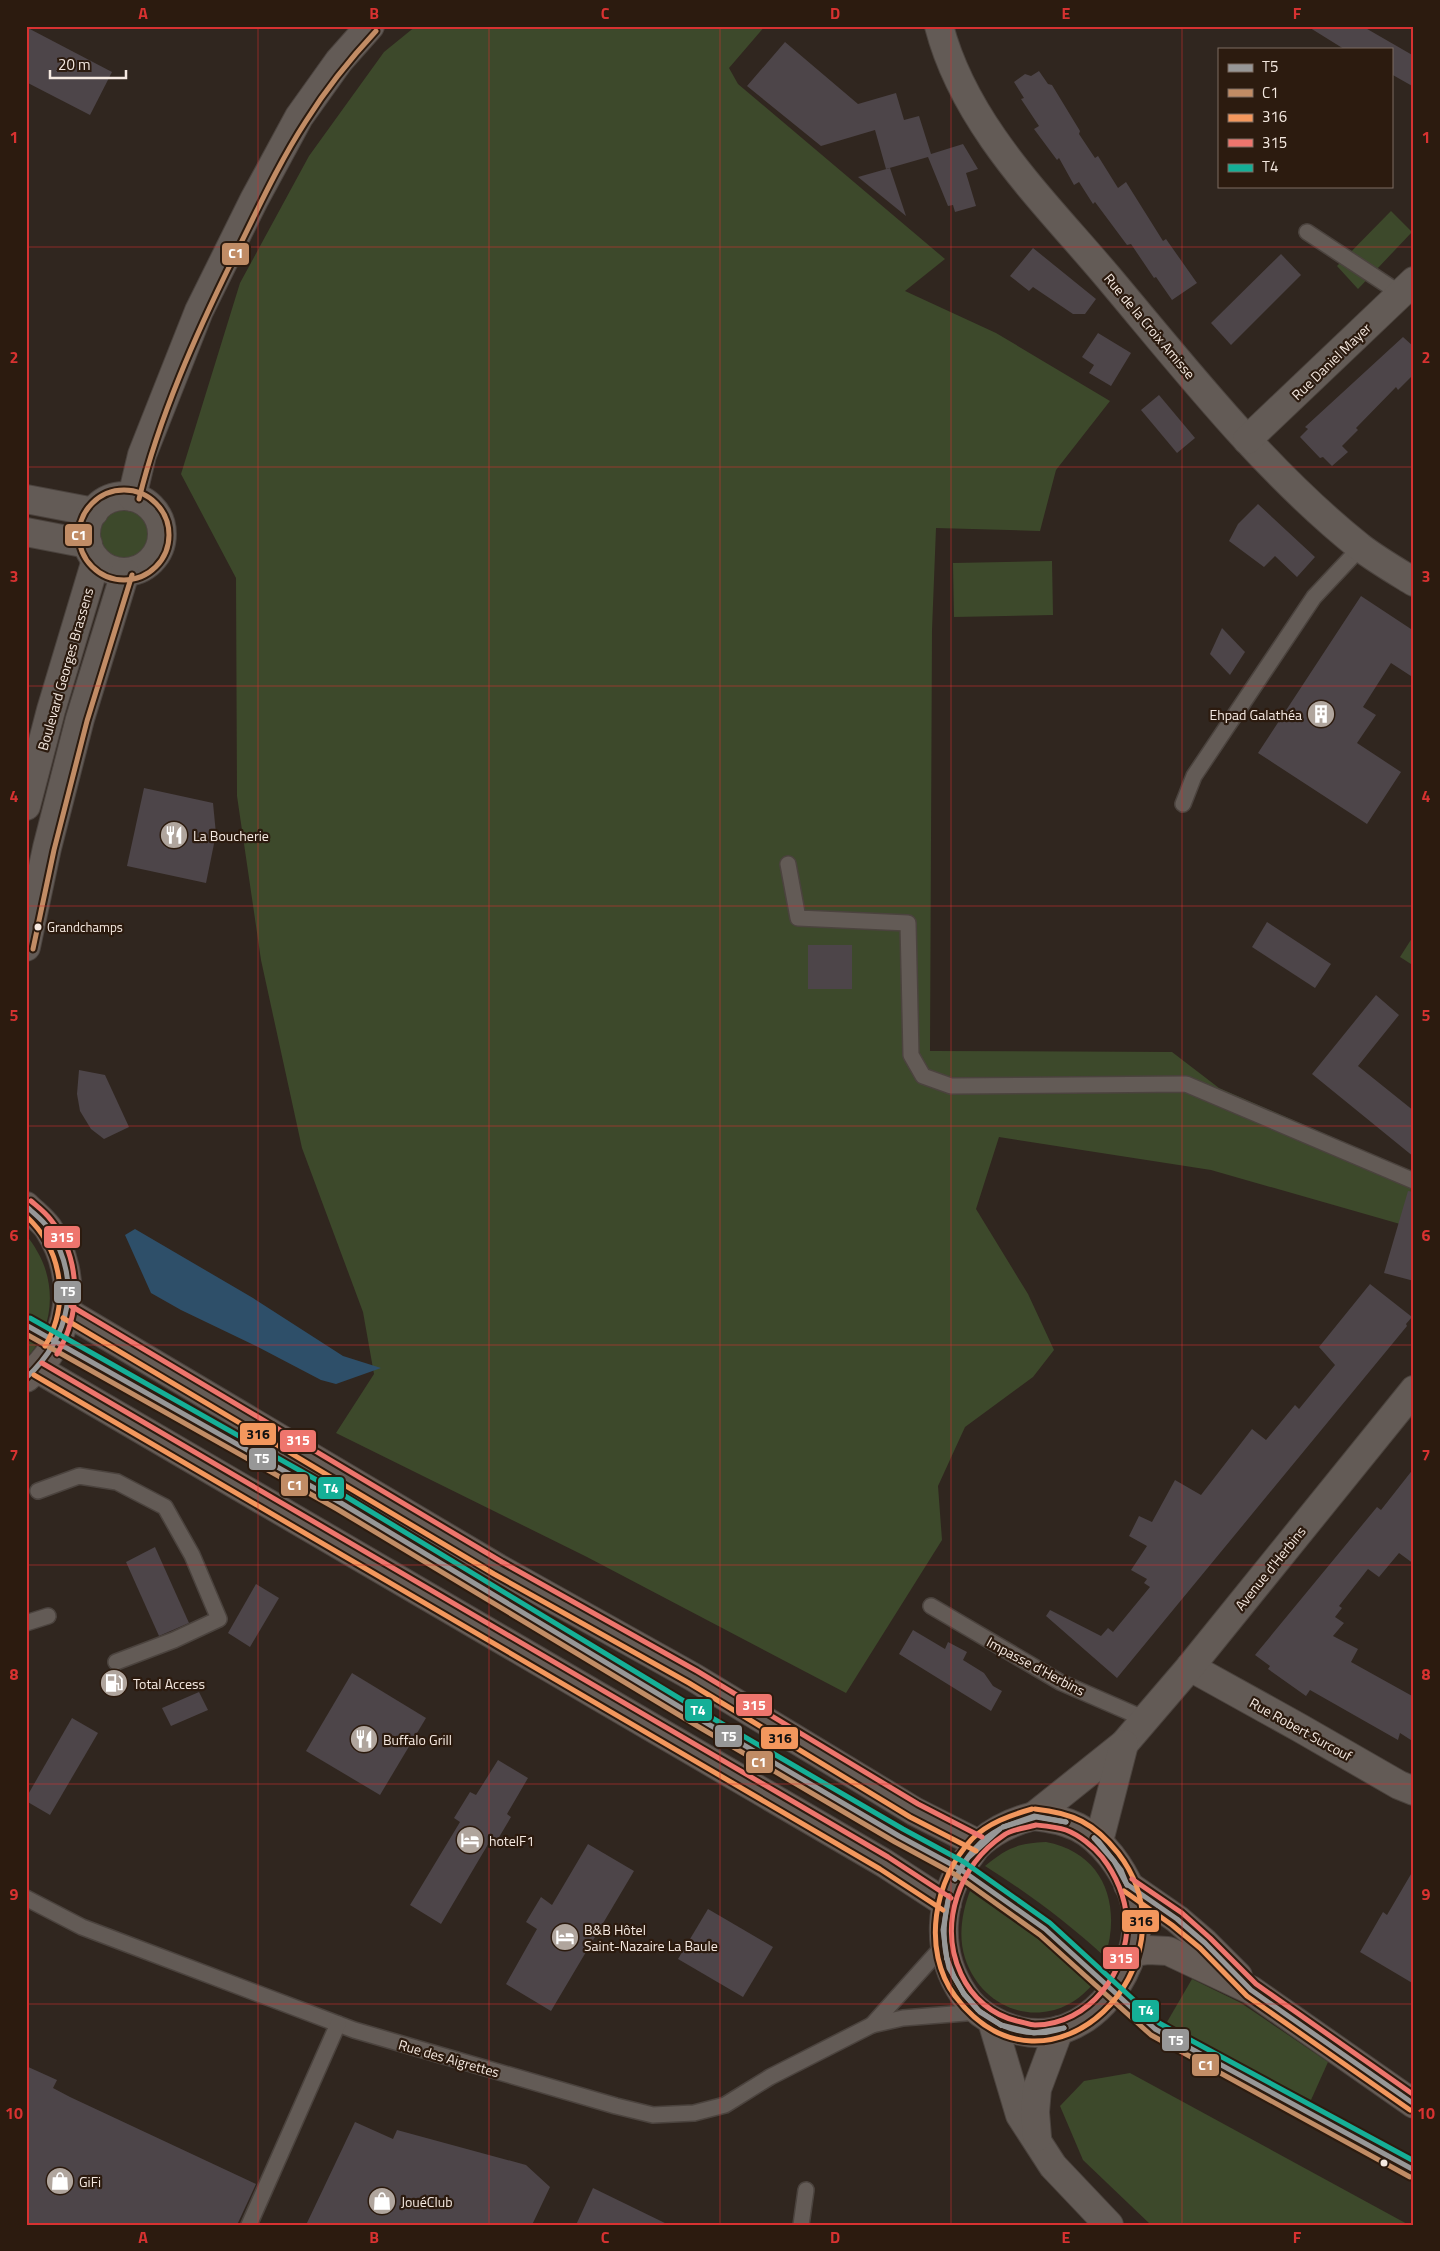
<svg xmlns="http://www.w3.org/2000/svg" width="1440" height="2251" font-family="'Titillium Web',sans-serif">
<rect width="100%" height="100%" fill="#30261f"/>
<g fill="#3d492b">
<polygon points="416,26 765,26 729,68 738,84 945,259 905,291 996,333 1110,401 1056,470 1040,531 936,528 932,630 930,1051 1172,1052 1219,1088 1404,1168 1414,1180 1414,1228 1211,1170 999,1137 976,1209 1028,1294 1054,1350 1033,1377 965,1427 938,1486 942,1540 846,1693 587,1557 336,1433 374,1374 363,1312 302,1148 261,960 237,796 236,578 181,474 240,283 309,156 384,52"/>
<polygon points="1391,211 1412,232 1358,289 1337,266"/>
<circle cx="124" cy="534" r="24"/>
<polygon points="1052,561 1053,615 954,617 953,563"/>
<polygon points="1414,935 1414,966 1400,957"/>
<path d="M26,1236c5,4 8,10 11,15 20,33 17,80 -11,107z"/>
<path d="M1046,1842c58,11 76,63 59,115 -37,-34 -77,-64 -120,-91 22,-18 33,-23 61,-24z"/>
<path d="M970,1891l68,48 54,46c-40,47 -108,31 -127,-27 -7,-22 -3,-46 5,-67z"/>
<polygon points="1192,1979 1241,2003 1328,2062 1311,2100 1200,2044 1167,2022"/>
<polygon points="1130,2073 1409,2225 1151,2225 1083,2160 1060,2106 1084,2081"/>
</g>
<polygon fill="#2e4f69" points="135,1229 253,1298 343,1356 381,1368 336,1384 321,1380 258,1347 181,1310 151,1293 125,1235"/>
<g fill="#4d4549">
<polygon points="1307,26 1362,26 1414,56 1414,87 1391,74 1391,49 1344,49"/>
<polygon points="26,27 112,72 90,115 26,82"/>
<polygon points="785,42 858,104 896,93 904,120 919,116 931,154 963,144 978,169 966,173 976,206 955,212 953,205 948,206 928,157 886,169 875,130 821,146 747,86"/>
<polygon points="1039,71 1048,84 1052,85 1080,131 1079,134 1095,158 1098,156 1118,188 1126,182 1163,241 1166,239 1197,283 1172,300 1156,277 1154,278 1131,244 1127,245 1095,202 1093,204 1079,182 1074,185 1059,158 1057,160 1034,129 1039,126 1021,99 1024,98 1014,82 1025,74 1031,76"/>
<polygon points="890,168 906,216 858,177"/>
<polygon points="1033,248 1096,299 1085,314 1073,314 1033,287 1029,291 1010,276"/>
<polygon points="1281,254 1301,275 1231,345 1211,323"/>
<polygon points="1098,333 1131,353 1111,386 1089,373 1094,365 1082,357"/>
<polygon points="1403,337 1414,347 1414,374 1398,390 1396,387 1356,428 1358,430 1342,446 1348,452 1332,466 1323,457 1320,458 1300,437 1308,429 1305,427"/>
<polygon points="1159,395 1195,438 1177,453 1141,410"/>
<polygon points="1258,504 1315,557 1297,577 1275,556 1264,567 1229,541 1238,524"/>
<polygon points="1361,596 1414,631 1414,678 1391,663 1363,707 1376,715 1357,743 1401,772 1367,824 1258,753"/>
<polygon points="1222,628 1245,652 1230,675 1210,654"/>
<polygon points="144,788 213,803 216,834 206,883 127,866"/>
<polygon points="1267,922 1331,964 1315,988 1252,947"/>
<rect x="808" y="945" width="44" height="44"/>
<polygon points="1376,995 1399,1015 1358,1066 1414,1111 1414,1157 1312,1074"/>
<polygon points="79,1070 105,1075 129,1127 104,1139 91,1129 80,1111 77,1094"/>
<polygon points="1408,1191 1414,1192 1414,1281 1384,1273"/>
<polygon points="1370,1284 1412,1317 1406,1324 1407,1326 1117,1678 1046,1616 1050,1610 1101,1636 1108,1628 1113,1632 1150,1587 1144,1583 1147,1579 1131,1570 1147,1546 1129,1536 1139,1516 1152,1522 1175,1480 1201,1495 1252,1429 1266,1440 1295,1405 1299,1409 1335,1365 1319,1347"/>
<polygon points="1414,1468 1414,1564 1399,1553 1379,1577 1368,1569 1339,1606 1342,1608 1335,1617 1344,1623 1333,1636 1358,1649 1351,1662 1414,1697 1414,1742 1400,1733 1398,1740 1310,1690 1306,1696 1268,1669 1270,1666 1255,1655 1377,1507 1381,1510"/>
<polygon points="155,1547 189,1623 159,1636 126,1562"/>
<polygon points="256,1584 279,1598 250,1647 228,1633"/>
<polygon points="913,1630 945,1649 948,1642 967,1652 963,1660 984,1673 993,1686 1002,1691 991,1711 899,1654"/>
<polygon points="352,1673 426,1718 380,1795 306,1751"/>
<polygon points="199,1692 208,1710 171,1726 162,1708"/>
<polygon points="72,1718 98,1733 50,1815 26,1801 26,1798"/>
<polygon points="498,1760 528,1778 507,1814 511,1817 495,1844 490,1841 441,1924 410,1905 460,1822 454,1818 470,1792 476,1795"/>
<polygon points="588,1844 634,1871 551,2011 506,1984 537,1929 526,1922 541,1897 552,1905"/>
<polygon points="1414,1869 1414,1984 1360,1952 1383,1912 1387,1915"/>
<polygon points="708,1909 773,1947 743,1997 678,1959"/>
<polygon points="26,2066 57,2080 53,2088 70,2097 256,2184 237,2225 26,2225"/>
<polygon points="355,2122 393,2139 397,2130 526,2165 550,2187 532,2225 306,2225"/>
<polygon points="593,2188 669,2225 576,2225"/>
</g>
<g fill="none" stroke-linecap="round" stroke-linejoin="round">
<defs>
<g id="service">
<polyline points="1307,232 1401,294"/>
<polyline points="1183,804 1194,776 1314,597 1361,547"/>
<polyline points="788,864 798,918 908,923 911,1055 923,1076 951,1086 1186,1084 1414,1181"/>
<polyline points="26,1325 341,1503 703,1721 899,1836 960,1869 1045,1929 1114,1990 1155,2029 1414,2170"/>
<polyline points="38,1491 79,1476 117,1482 165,1507 192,1555 219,1619 174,1640 116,1662"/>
<polyline points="931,1606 1060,1682 1145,1719"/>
<polyline points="26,1623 48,1616"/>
<polyline points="26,1898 82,1927 354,2030 616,2106 653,2115 694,2113 725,2105 770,2077 872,2025 903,2018 978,2012"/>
<polyline points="872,2025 943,1946"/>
<polyline points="249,2225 338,2024"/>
<polyline points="801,2225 806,2190"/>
</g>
<g id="minor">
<path d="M939,26c26,100 105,175 169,251 79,94 156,193 252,270 17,13 36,24 54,35"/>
<polyline points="1247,440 1414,281"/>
<polyline points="26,499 94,512"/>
<polyline points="26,532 88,544"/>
<polyline points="1190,1667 1300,1728 1399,1785 1414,1791"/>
<polyline points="1034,1816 1124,1744 1190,1667 1414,1390"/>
<polyline points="1099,1841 1124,1744"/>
<polyline points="992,2021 1020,2115 1053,2166 1109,2225"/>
<polyline points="1037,2137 1035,2112 1037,2089 1059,2030"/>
</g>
<g id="tertiary">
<circle cx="124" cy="534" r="38"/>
<polyline points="132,497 142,455 199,311 254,200 299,117 339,61 370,26"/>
<polyline points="26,806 51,710 96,560"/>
<polyline points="26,947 47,848 80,719 125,573"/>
</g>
<g id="secondary">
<path d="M26,1206c7,7 16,14 22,22 32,49 25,114 -22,150"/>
<polyline points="67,1312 498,1568 693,1677 914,1811 979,1844"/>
<polyline points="38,1369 884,1863 947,1904"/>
<path d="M1034,1816c35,4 55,12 77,40 13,17 25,40 26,62 1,60 -52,128 -117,113 -21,-5 -44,-17 -56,-36 -29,-42 -26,-97 4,-137 4,-5 7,-11 12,-15 16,-14 34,-22 54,-27z"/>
<polyline points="1128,1885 1177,1919 1205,1943 1238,1976"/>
<polyline points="1132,1952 1148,1950 1168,1951 1251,1990 1414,2104"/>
</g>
</defs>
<use href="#service" stroke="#4b433e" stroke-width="18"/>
<use href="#minor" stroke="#4b433e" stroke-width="30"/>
<use href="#tertiary" stroke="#4b433e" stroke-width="30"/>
<use href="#secondary" stroke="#4b433e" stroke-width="30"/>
<use href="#service" stroke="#635b56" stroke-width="15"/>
<use href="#minor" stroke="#635b56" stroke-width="28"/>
<use href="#tertiary" stroke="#635b56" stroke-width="28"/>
<use href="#secondary" stroke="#665c56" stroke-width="28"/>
<defs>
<g id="bus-1">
<path d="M26,1206c7,7 17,14 22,22 35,53 22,109 -22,150"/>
<polyline points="26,1325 341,1503 703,1721 899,1836 960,1869 1045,1929 1155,2029 1414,2170"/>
<polyline points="1003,1827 1034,1816 1066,1822"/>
<polyline points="1003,1827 1036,1817 1066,1822"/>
<polyline points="1094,1838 1099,1842 1121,1870 1127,1885"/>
<polyline points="1094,1838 1114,1861 1127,1885"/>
<path d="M955,1879c10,-21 24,-39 45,-50"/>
<polyline points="955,1879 968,1858 1000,1829"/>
<polyline points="1128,1885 1177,1919 1205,1943 1251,1990 1414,2104"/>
<polyline points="947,1959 954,1977 964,1994"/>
<polyline points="947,1959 949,1968 964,1994"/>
<polyline points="947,1959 943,1930 949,1896"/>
<path d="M947,1959c-5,-22 -3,-41 2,-63"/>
<polyline points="964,1994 978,2010 1001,2025"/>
<polyline points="964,1994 980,2012 1001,2025"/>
<polyline points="1001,2025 1034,2033 1064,2028"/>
<path d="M1001,2025c21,9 41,11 63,3"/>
</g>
<g id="bus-2">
<circle cx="124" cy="535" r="45"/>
<path d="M139,499c20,-82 57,-165 94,-240 23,-46 45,-95 73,-138 20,-32 44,-62 70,-90"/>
<polyline points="33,949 54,850 87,721 132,575"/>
<polyline points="26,1334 337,1509 699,1727 895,1842 956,1875 1040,1935 1151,2035 1410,2177"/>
</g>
<g id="bus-3">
<path d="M26,1216c37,34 44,88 19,130"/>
<polyline points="63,1318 494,1574 689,1683 910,1817 976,1851"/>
<polyline points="34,1375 880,1869 943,1910"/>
<path d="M1032,1809c-21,6 -44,14 -60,30 -38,40 -51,111 -17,157 93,123 248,-33 163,-143 -24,-30 -45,-40 -83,-44"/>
<polyline points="1124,1891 1172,1925 1200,1948 1247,1996 1410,2110"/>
</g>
<g id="bus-4">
<path d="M31,1201c7,6 14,11 20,19 30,38 31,93 6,134"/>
<polyline points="71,1306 502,1562 697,1671 918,1804 982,1837"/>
<polyline points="42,1363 888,1857 951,1898"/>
<path d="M1036,1825c10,1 21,2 30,5 13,5 27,16 36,27 14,18 23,40 25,63 2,51 -38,105 -92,105 -5,0 -12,-3 -18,-4 -25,-6 -45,-23 -56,-47 -23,-50 -2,-109 43,-139 8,-6 22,-7 32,-10z"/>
<polyline points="1132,1879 1182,1913 1210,1938 1256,1984 1414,2095"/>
</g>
<polyline id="bus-5" points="30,1318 345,1496 707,1715 903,1829 964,1862 1050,1923 1159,2023 1414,2161"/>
</defs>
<use href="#bus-1" stroke="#2c1b0f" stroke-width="9"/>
<use href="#bus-2" stroke="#2c1b0f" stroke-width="9"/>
<use href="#bus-3" stroke="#2c1b0f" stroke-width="9"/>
<use href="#bus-4" stroke="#2c1b0f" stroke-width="9"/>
<use href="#bus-5" stroke="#2c1b0f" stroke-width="9"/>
<use href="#bus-1" stroke="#979797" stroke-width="5"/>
<use href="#bus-2" stroke="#c18c65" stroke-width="5"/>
<use href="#bus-3" stroke="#f3975d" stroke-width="5"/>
<use href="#bus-4" stroke="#ee756d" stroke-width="5"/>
<use href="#bus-5" stroke="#15af97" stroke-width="5"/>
</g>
<path fill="none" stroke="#d83231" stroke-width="1" stroke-opacity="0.55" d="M258,26v2199M489,26v2199M720,26v2199M951,26v2199M1182,26v2199M26,247h1388M26,467h1388M26,686h1388M26,906h1388M26,1126h1388M26,1345h1388M26,1565h1388M26,1784h1388M26,2004h1388"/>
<defs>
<symbol id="building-disc" viewBox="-11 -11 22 22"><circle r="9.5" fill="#b0a59d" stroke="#2c1b0f"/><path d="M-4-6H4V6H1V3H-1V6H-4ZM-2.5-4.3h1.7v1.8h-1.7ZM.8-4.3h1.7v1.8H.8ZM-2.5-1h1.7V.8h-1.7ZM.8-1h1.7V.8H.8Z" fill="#fff"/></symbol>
<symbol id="restaurant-disc" viewBox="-11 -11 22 22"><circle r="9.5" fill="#b0a59d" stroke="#2c1b0f"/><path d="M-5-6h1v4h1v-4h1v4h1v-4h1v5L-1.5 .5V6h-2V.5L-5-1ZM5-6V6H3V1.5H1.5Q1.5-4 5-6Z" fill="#fff"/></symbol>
<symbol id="fuel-disc" viewBox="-11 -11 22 22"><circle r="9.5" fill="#b0a59d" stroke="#2c1b0f"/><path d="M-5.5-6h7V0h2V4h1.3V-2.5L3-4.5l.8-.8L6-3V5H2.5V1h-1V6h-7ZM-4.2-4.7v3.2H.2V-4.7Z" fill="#fff"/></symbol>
<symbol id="hotel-disc" viewBox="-11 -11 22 22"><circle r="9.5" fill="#b0a59d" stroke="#2c1b0f"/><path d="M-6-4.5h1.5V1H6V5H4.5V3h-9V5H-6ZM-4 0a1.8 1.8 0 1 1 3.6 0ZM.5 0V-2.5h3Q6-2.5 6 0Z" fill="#fff"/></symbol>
<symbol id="shop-disc" viewBox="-11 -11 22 22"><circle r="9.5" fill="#b0a59d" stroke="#2c1b0f"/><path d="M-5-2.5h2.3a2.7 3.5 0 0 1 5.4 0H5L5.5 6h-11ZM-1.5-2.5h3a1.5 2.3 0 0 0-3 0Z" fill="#fff"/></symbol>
</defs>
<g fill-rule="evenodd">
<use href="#building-disc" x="1305" y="698" width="32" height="32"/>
<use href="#restaurant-disc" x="158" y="819" width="32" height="32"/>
<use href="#fuel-disc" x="98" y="1667" width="32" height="32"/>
<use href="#restaurant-disc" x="348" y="1723" width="32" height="32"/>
<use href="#hotel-disc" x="454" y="1824" width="32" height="32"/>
<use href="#hotel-disc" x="549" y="1921" width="32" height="32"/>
<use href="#shop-disc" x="44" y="2165" width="32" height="32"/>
<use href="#shop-disc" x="366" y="2185" width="32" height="32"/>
</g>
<g fill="#f5e9e1" stroke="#2c1b0f" stroke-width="2">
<circle cx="38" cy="927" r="4.5"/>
<circle cx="1384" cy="2163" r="4.5"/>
</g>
<g text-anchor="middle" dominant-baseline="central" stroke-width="4.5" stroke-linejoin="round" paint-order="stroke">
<g font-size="13" fill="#f5e9e1" stroke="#2c1b0f" text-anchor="start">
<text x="47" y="927">Grandchamps</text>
</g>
<g font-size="14" fill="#f5e9e1" stroke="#2c1b0f">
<text transform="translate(1150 326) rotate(50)">Rue de la Croix Amisse</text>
<text transform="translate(1331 361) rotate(-44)">Rue Daniel Mayer</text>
<text transform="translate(65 669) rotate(-74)">Boulevard Georges Brassens</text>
<text transform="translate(1270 1568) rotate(-51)">Avenue d'Herbins</text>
<text transform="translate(1036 1666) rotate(28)">Impasse d'Herbins</text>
<text transform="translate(1301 1729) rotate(29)">Rue Robert Surcouf</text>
<text transform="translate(449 2058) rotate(16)">Rue des Aigrettes</text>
</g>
<g font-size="14" fill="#f5e9e1" stroke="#2c1b0f" text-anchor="start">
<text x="1302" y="714" text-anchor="end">Ehpad Galathéa</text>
<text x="193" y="835">La Boucherie</text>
<text x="133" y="1683">Total Access</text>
<text x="383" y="1739">Buffalo Grill</text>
<text x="489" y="1840">hotelF1</text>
<text x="584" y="1929">B&amp;B Hôtel<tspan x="584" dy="16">Saint-Nazaire La Baule</tspan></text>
<text x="79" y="2181">GiFi</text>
<text x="401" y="2201">JouéClub</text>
</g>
</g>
<g stroke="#2c1b0f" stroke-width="2">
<rect x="221" y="242" width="29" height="24" rx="5" fill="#c18c65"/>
<rect x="64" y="523" width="29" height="24" rx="5" fill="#c18c65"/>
<rect x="43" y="1225" width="38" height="24" rx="5" fill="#ee756d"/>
<rect x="53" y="1280" width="29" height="24" rx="5" fill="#979797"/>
<rect x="239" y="1422" width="38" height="24" rx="5" fill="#f3975d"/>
<rect x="279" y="1429" width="38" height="24" rx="5" fill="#ee756d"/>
<rect x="248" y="1447" width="29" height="24" rx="5" fill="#979797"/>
<rect x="280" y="1473" width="29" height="24" rx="5" fill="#c18c65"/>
<rect x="317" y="1476" width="28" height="24" rx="5" fill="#15af97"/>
<rect x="735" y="1693" width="38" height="24" rx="5" fill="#ee756d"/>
<rect x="684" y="1698" width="29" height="24" rx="5" fill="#15af97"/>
<rect x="714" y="1724" width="29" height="24" rx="5" fill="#979797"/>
<rect x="760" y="1726" width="39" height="24" rx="5" fill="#f3975d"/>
<rect x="745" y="1750" width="29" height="24" rx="5" fill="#c18c65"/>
<rect x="1121" y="1909" width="39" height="24" rx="5" fill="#f3975d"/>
<rect x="1102" y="1946" width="38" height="24" rx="5" fill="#ee756d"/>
<rect x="1131" y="1999" width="29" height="24" rx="5" fill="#15af97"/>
<rect x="1161" y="2028" width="29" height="24" rx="5" fill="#979797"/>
<rect x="1191" y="2053" width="29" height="24" rx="5" fill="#c18c65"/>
</g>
<g font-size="14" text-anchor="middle" font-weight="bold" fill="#fff">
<text x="236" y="258">C1</text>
<text x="79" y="540">C1</text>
<text x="62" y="1242">315</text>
<text x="68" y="1296">T5</text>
<text x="298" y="1445">315</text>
<text x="262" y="1463">T5</text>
<text x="295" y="1490">C1</text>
<text x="331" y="1493">T4</text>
<text x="754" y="1710">315</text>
<text x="698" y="1715">T4</text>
<text x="729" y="1741">T5</text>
<text x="759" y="1767">C1</text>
<text x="1121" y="1963">315</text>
<text x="1146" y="2015">T4</text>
<text x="1176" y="2045">T5</text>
<text x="1206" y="2070">C1</text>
</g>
<g font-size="14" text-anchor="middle" font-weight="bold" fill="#111">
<text x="258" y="1439">316</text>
<text x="780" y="1743">316</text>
<text x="1141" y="1926">316</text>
</g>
<rect width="1440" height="2251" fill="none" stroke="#2c1b0f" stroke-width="55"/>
<rect x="1218" y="48" width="175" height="140" fill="#2c1b0f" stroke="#7c6d63"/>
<rect x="1228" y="64" width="25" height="8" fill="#979797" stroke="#7c6d63"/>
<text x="1262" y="72" font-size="15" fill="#f5e9e1">T5</text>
<rect x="1228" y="89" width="25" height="8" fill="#c18c65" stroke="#7c6d63"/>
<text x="1262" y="98" font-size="15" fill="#f5e9e1">C1</text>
<rect x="1228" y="114" width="25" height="8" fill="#f3975d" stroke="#7c6d63"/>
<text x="1262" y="122" font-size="15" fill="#f5e9e1">316</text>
<rect x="1228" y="139" width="25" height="8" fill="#ee756d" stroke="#7c6d63"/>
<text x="1262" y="148" font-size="15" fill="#f5e9e1">315</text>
<rect x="1228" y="164" width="25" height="8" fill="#15af97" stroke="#7c6d63"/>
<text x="1262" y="172" font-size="15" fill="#f5e9e1">T4</text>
<path d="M50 70v8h76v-8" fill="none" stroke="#f5e9e1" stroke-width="2.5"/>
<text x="58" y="70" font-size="15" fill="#f5e9e1" stroke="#2c1b0f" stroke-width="4" paint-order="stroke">20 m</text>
<rect x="28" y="28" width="1384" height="2196" fill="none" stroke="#d83231" stroke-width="2"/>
<g font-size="16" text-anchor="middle" font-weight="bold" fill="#d83231">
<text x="143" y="19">A</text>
<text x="374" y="19">B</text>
<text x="605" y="19">C</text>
<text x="835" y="19">D</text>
<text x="1066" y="19">E</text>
<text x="1297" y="19">F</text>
<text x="14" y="143">1</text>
<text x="1426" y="143">1</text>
<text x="14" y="363">2</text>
<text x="1426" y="363">2</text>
<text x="14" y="582">3</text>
<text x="1426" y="582">3</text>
<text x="14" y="802">4</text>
<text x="1426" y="802">4</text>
<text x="14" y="1021">5</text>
<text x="1426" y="1021">5</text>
<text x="14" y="1241">6</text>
<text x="1426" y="1241">6</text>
<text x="14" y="1461">7</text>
<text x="1426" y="1461">7</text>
<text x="14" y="1680">8</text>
<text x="1426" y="1680">8</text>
<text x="14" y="1900">9</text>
<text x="1426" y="1900">9</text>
<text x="14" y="2119">10</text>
<text x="1426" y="2119">10</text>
<text x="143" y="2243">A</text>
<text x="374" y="2243">B</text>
<text x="605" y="2243">C</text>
<text x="835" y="2243">D</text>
<text x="1066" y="2243">E</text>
<text x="1297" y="2243">F</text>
</g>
</svg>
